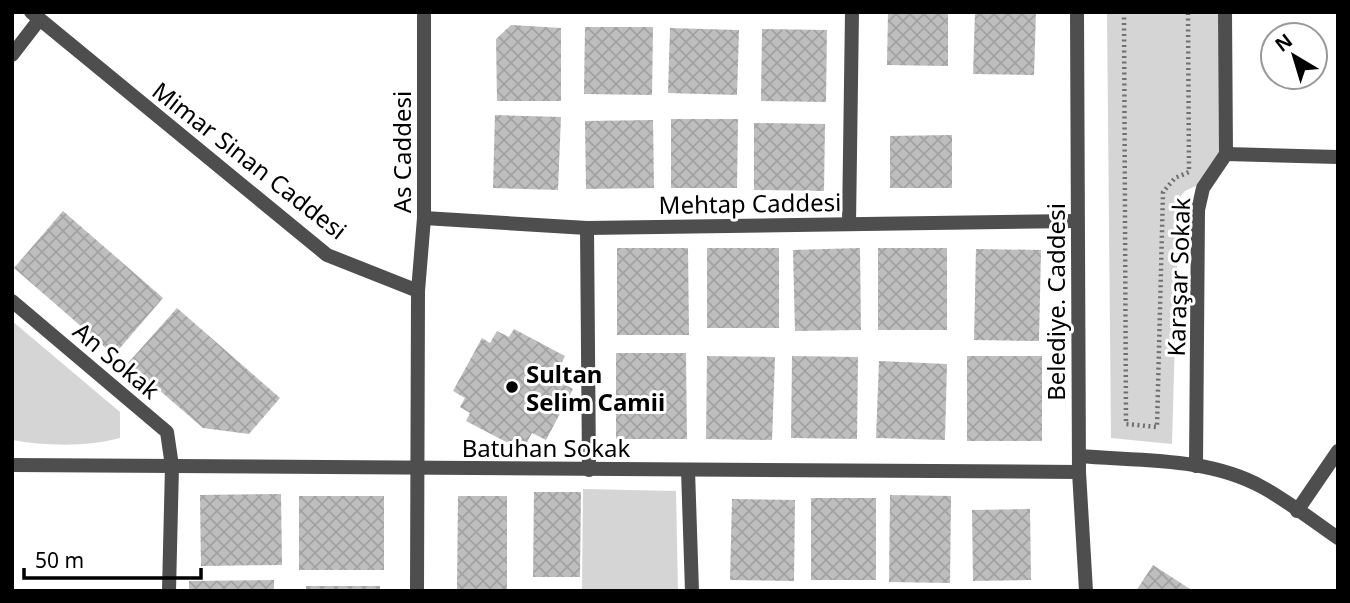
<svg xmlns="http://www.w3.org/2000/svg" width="1350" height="603" font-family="'Noto Sans',sans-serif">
<defs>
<pattern id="building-cross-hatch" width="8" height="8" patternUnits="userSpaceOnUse" patternTransform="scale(1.75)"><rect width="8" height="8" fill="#bebebe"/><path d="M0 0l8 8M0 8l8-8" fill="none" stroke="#a2a2a2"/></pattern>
</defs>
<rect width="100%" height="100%" fill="#fff"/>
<g fill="#d5d5d5">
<polygon points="1107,12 1228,12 1219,175 1185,191 1179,198 1172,444 1111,438"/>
<path d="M12,321l108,91v26c-33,9 -74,8 -108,2z"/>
<polygon points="583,489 676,491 678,591 582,591"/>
</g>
<g fill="url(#building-cross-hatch)">
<polygon points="888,12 948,12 948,66 887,65"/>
<polygon points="975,12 1036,12 1034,75 973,74"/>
<polygon points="511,25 561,28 561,101 497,101 496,39"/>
<polygon points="585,27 653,27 652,95 584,94"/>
<polygon points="670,28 739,30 737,95 668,93"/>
<polygon points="762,29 827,30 826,102 761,101"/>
<polygon points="495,115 561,117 558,190 493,188"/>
<polygon points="671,119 738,119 737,188 671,188"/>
<polygon points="653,120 654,188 586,189 585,121"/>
<polygon points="754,123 825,124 824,191 754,190"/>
<polygon points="952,135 952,188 890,188 890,136"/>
<polygon points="63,211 163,298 114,355 14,268"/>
<polygon points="617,248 688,248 689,335 617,335"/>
<rect x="707" y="248" width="72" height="80"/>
<polygon points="860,248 861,330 795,331 793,250"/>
<rect x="878" y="248" width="69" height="82"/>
<polygon points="976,249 1041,250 1039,341 974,340"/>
<polygon points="177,308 280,398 249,434 203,428 128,363"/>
<polygon points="514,329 565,356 561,364 572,370 564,384 573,389 546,440 532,433 526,444 514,437 510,444 466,421 470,413 460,407 465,398 453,391 482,338 490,343 497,331 509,337"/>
<polygon points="616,353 686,353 687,439 616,439"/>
<polygon points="707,356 775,357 772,440 706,439"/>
<polygon points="792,356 858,357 857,439 791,438"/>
<rect x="967" y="356" width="75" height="85"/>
<polygon points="879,361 947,364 945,440 876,438"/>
<polygon points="534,492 581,492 580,577 533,577"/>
<polygon points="281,494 282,565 201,566 200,495"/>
<polygon points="890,495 951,496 950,583 889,582"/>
<rect x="299" y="496" width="85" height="74"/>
<polygon points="458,496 507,496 507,589 457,589"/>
<rect x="811" y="498" width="65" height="82"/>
<polygon points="732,499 795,500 794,581 730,580"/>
<polygon points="1030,509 1031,580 973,581 972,510"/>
<polygon points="1153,565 1193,591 1136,591"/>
<polygon points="274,580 274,591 189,591 189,581"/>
<rect x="306" y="586" width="74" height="5"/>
</g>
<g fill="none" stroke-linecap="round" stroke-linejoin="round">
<polyline stroke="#707070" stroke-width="4.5" stroke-dasharray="2 3.5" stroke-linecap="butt" points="1124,12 1126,424 1157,427 1163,192 1175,178 1189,172 1188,12"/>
<g stroke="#4e4e4e" stroke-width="14">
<polyline points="31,12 327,255 418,291 417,591"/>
<polyline points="12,55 39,20"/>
<polyline points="1226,154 1338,157"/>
<polyline points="424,218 587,228 1077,221"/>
<polyline points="849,224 852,12"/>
<polyline points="587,228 589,470"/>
<polyline points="418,291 424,218 424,12"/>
<polyline points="12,301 167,432 172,466 169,591"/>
<path d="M1079,456c60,5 129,1 183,31 26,14 51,34 76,51"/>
<polyline points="12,465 1079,472"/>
<polyline points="1196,466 1198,210 1203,188 1226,154 1225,12"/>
<polyline points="688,470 692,591"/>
<polyline points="1297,511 1338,451"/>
</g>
<polyline stroke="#4e4e4e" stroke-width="14" points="1077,12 1079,472 1086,591"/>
</g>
<circle fill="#000" stroke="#fff" stroke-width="2.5" cx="512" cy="387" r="7"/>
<g text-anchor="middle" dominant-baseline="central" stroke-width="6" stroke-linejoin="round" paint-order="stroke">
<g font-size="24" fill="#000" stroke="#fff">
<text transform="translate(401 152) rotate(-90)">As Caddesi</text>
<text transform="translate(250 160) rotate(38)">Mimar Sinan Caddesi</text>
<text transform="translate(750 203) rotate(-1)">Mehtap Caddesi</text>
<text transform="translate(1178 277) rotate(-88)">Karaşar Sokak</text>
<text transform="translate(1055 302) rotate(-90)">Belediye. Caddesi</text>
<text transform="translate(117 360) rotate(40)">An Sokak</text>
<text x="546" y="447">Batuhan Sokak</text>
</g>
<g font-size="24" font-weight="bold" fill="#000" stroke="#fff" text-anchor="start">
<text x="526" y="373">Sultan<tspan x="526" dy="28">Selim Camii</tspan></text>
</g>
</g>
<rect width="1350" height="603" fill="none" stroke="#000000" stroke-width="28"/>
<g transform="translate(1294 56) rotate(322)"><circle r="33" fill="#ffffff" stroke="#999999" stroke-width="2"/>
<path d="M0-5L12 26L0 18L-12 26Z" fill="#000000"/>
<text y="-10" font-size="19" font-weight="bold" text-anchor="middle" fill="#000000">N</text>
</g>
<path d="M24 568v10h177v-10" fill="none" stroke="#000000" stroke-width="3.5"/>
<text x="35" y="568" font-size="21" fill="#000000" stroke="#ffffff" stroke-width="5" paint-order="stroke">50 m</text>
</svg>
